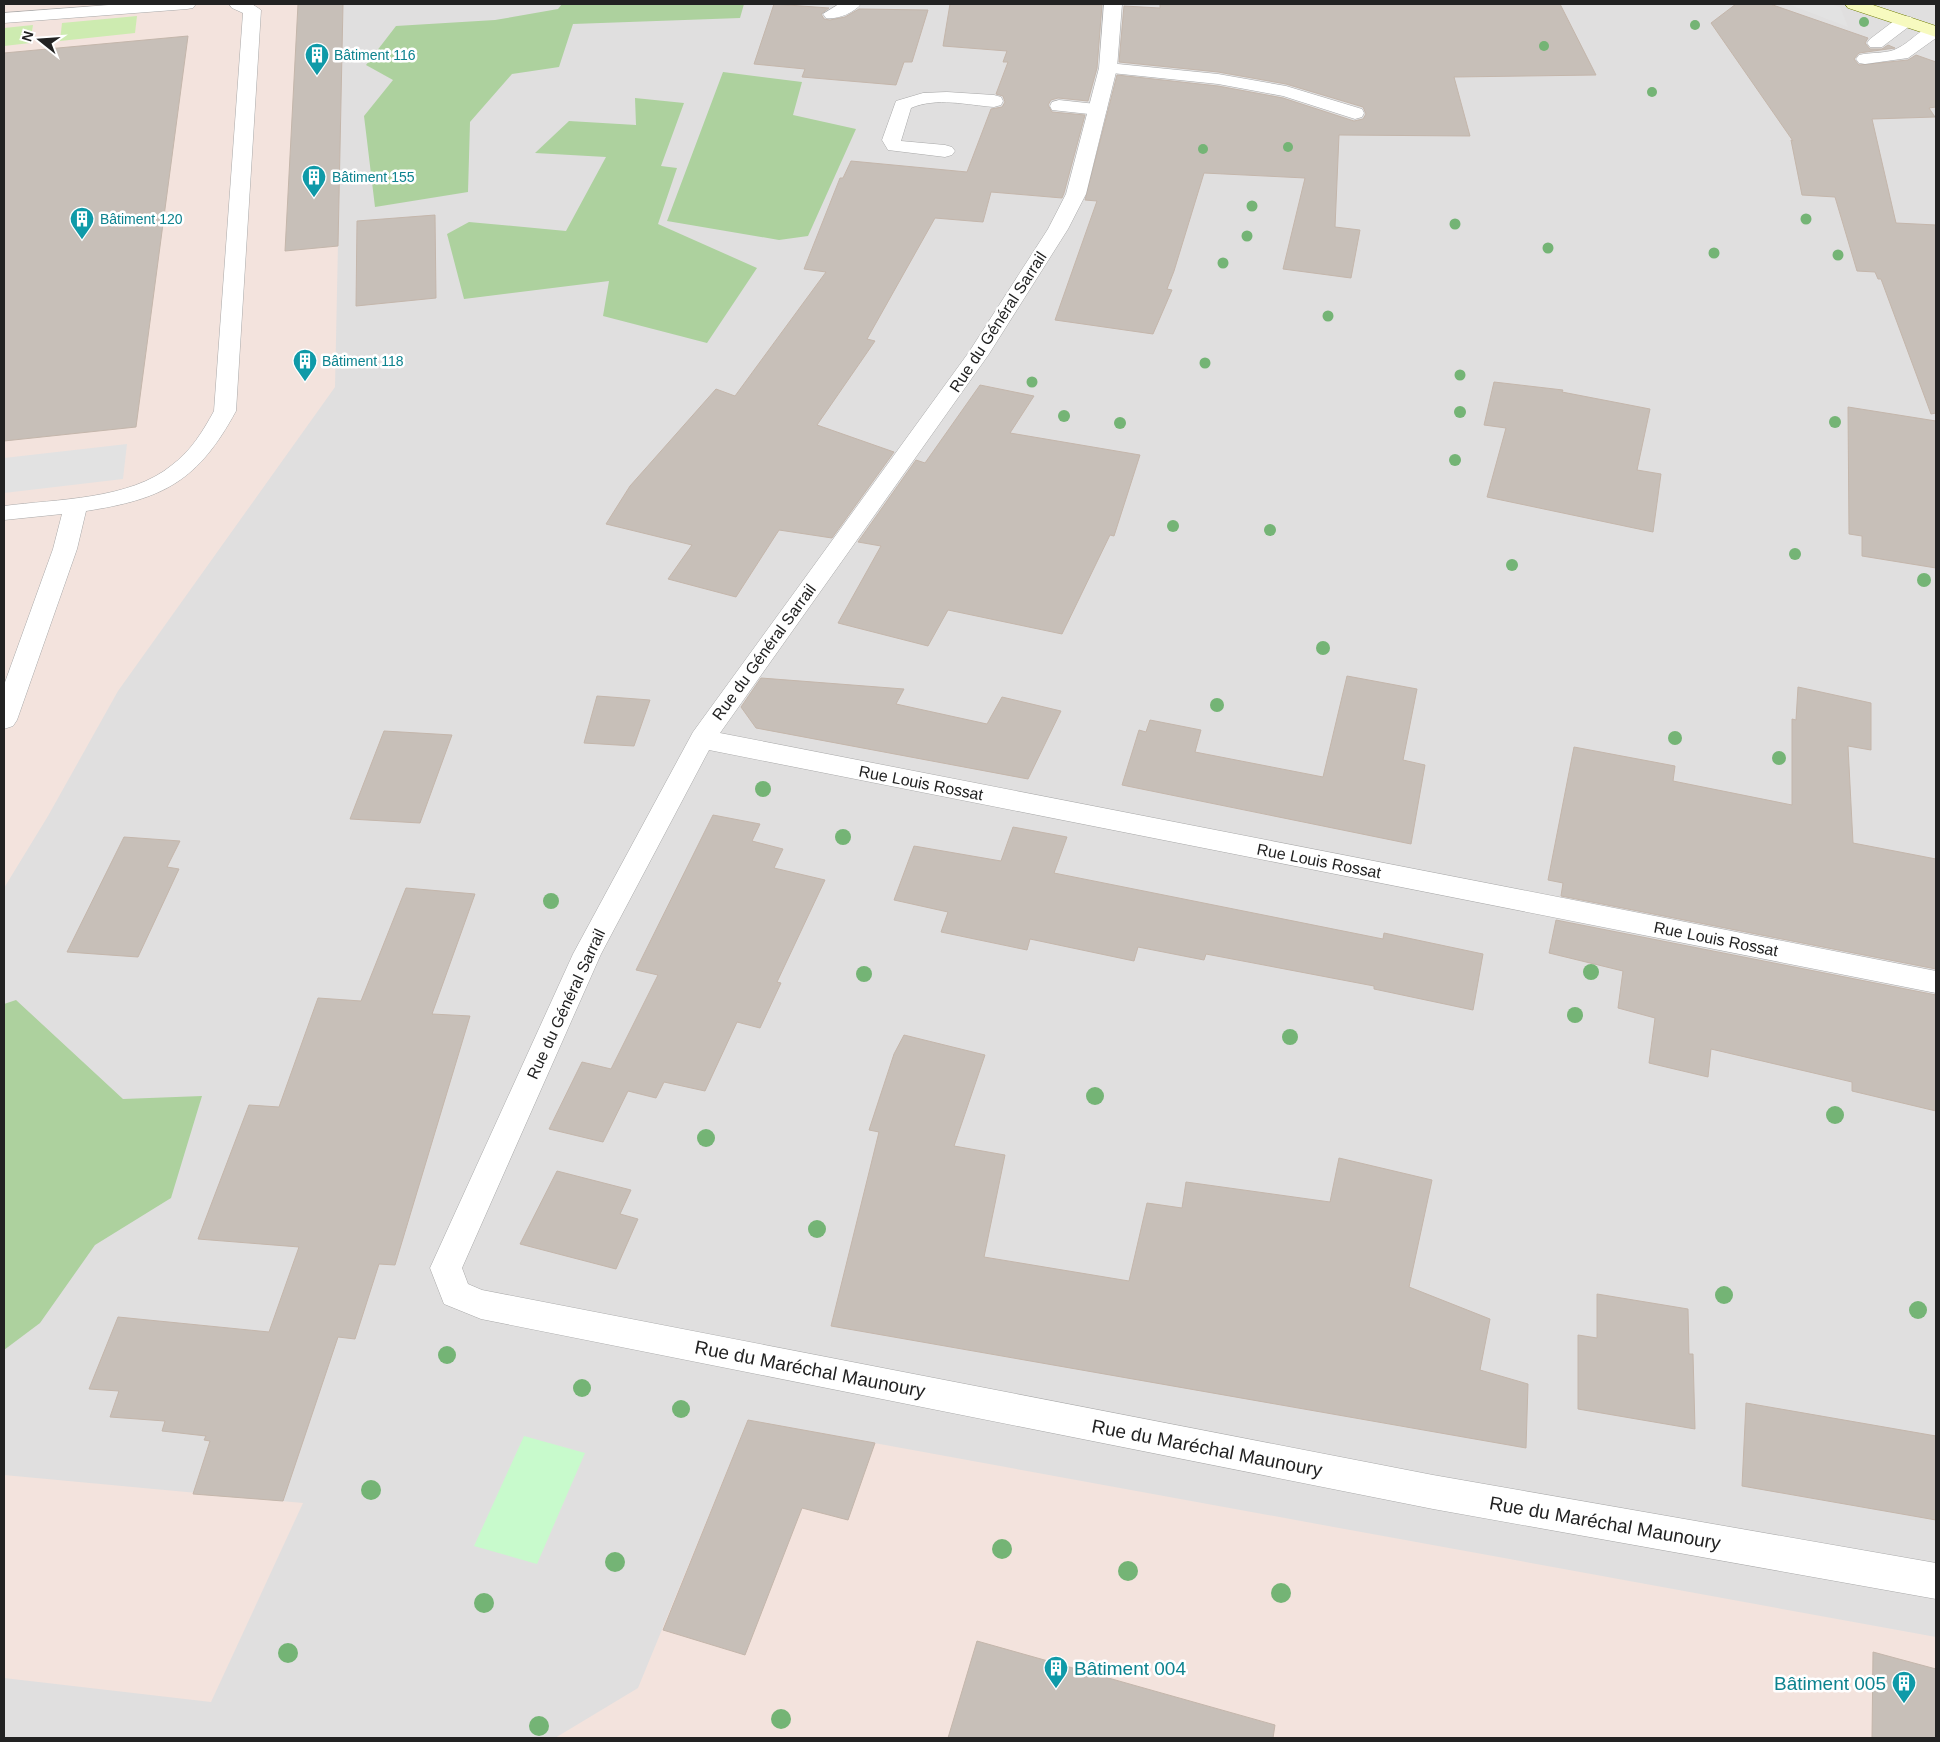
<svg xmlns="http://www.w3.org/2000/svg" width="1940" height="1742" font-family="Helvetica,sans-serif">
<rect width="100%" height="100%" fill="#f2efe9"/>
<rect fill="#e0dfdf" x="4" y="4" width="1932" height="1734"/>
<g fill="#f3e3dd">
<polygon points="4,4 343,4 335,387 118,691 48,816 4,888"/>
<polygon points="748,1420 1936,1637 1936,1738 555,1738 638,1688"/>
<polygon points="4,1475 303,1503 211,1702 4,1678"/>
</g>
<g fill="#cdebb0">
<polygon points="137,16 135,33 60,41 62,23"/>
<polygon points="33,25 30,43 4,46 4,28"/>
</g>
<g fill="#add19e">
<polygon points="562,4 744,4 740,18 573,24 559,67 512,74 470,122 468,192 375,207 364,116 393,80 366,65 396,26 495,20 558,9"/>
<polygon points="723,72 802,82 793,115 856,129 808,236 779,240 667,221"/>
<polygon points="635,98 684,103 661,166 677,168 658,224 757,268 707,343 603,316 609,281 464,299 447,234 469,222 566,231 606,157 535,153 569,121 636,125"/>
<polygon points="16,1000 123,1099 202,1096 171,1198 95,1245 40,1323 4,1350 4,1004"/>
</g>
<polygon fill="#c8facc" points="524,1436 585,1453 537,1564 474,1546"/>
<g fill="#e2e2e2">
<polygon points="1788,4 1830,4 1840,7 1848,27"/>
<polygon points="127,444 123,479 4,493 4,458"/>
</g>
<g fill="#c7bfb8" stroke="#c4b6ab">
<polygon points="298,4 343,4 338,246 285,251"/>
<polygon points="774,4 829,8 821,14 824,19 830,20 845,17 859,9 928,10 912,62 904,62 896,85 802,77 805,69 754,64"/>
<polygon points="950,4 1102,5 1097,68 1088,101 1058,98 1051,100 1048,105 1052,112 1085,115 1064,193 1062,198 991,192 983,222 935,218 867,339 875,341 817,425 894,452 832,538 779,530 736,597 668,579 692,545 606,524 630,486 716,389 735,396 826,272 804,269 840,178 843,178 851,161 967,172 991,109 1002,107 1005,102 1003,96 996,94 1008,62 1003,62 1007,51 943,46"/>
<polygon points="1160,4 1560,4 1596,75 1454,77 1470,136 1339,135 1335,227 1360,230 1351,278 1283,269 1305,178 1204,173 1174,271 1167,289 1172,290 1153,334 1055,320 1097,201 1085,200 1117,75 1218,86 1283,98 1354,121 1363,119 1366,114 1363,107 1286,84 1218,72 1119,62 1124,6 1160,8"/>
<polygon points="1736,4 1770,4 1868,38 1865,43 1870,49 1882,49 1888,45 1895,48 1859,53 1854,59 1859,65 1908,60 1916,55 1936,62 1936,107 1929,108 1935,117 1872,119 1896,223 1936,225 1936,413 1931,414 1881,279 1878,279 1875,272 1857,271 1835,197 1802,195 1791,140 1793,141 1711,23"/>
<polygon points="188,36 136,427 4,441 4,53"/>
<polygon points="435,215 436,298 356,306 357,221"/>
<polygon points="1494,382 1563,390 1562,392 1650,409 1637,470 1661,474 1653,532 1487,497 1506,428 1484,425"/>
<polygon points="980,385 1034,396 1010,433 1140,455 1114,536 1110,535 1062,634 948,610 928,646 838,623 881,546 858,542 916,460 925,463"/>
<polygon points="1848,407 1936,421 1936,568 1862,556 1862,536 1849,534"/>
<polygon points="1347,676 1417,689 1403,760 1425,765 1411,844 1122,785 1139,730 1146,732 1150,720 1201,730 1195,752 1323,777"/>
<polygon points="761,678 904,689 896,704 987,724 1002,697 1061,711 1028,779 756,728 741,707"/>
<polygon points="1798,687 1871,703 1871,750 1848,746 1853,843 1936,859 1936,969 1561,896 1563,883 1548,880 1574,747 1675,766 1673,781 1792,805 1792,719 1796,720"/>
<polygon points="597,696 650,700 634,746 584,743"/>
<polygon points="384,731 452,735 420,823 350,819"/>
<polygon points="713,815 760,824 752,841 783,849 774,868 825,880 777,982 781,983 760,1028 737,1022 705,1091 664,1082 656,1098 628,1091 603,1142 549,1129 582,1062 611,1069 658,975 636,970"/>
<polygon points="1013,827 1067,837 1054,873 1383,939 1384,933 1483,954 1473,1010 1374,989 1374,986 1206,954 1204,960 1138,947 1134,961 1030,939 1027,950 941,932 948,912 894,900 914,846 1001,861"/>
<polygon points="124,837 180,841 167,867 179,869 138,957 67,952"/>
<polygon points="406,888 475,894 432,1014 470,1016 395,1265 379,1264 355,1339 338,1337 283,1501 193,1494 210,1441 204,1440 206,1436 162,1431 165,1421 110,1417 119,1391 89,1389 118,1317 269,1332 299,1247 198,1239 249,1105 279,1107 318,998 361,1001"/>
<polygon points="1556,920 1936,995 1936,1111 1852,1091 1852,1082 1711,1049 1708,1077 1649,1063 1655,1018 1618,1008 1623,971 1549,953"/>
<polygon points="904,1035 985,1055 954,1146 1005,1155 984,1257 1129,1281 1147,1203 1182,1208 1186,1182 1330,1202 1339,1158 1432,1180 1409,1287 1490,1319 1480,1370 1528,1384 1526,1448 831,1326 879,1132 869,1130 894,1054"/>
<polygon points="557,1171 631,1190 620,1214 638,1219 616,1269 520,1244"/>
<polygon points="1597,1294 1688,1309 1689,1354 1693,1354 1695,1429 1578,1409 1578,1335 1597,1338"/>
<polygon points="1746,1403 1936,1436 1936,1520 1742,1486"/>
<polygon points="748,1420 875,1443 848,1520 802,1508 745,1655 663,1630"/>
<polygon points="977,1641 1275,1725 1273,1738 948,1738"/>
<polygon points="1873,1652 1936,1669 1936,1738 1872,1738"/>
</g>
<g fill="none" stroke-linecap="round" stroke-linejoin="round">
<defs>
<g id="lane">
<polygon points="122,4 196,4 193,8 187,9 4,23 4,13"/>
<path d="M229,4h23l9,6 -25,401c-38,70 -72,88 -150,100l-9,38 -60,171 -4,6 -9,3v-44l49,-136 9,-35 -58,6v-14c52,-7 126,-6 168,-41 19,-14 31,-34 42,-54l29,-398 -11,-5z"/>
<path d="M839,4h22c-7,9 -25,16 -35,14l-3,-4z"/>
<polygon points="1905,16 1911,17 1914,21 1911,25 1882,47 1870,47 1867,43 1870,39 1899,17"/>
<path d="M1936,26v12l-28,20 -43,6 -6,-1 -3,-4 3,-4c12,-3 29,-1 39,-7 13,-6 24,-22 38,-22z"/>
<polygon points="1108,63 1218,74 1286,86 1362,109 1364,113 1362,117 1355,119 1283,96 1218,84 1102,72 1099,68 1102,64"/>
<path d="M947,92l47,3 7,2 2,4 -2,4 -7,2c-26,-2 -58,-10 -83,1l-10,33 44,4 7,2 3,4 -3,4 -7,2 -57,-7 -6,-10 14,-39 27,-8z"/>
<polygon points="1059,100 1105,105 1107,109 1105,113 1098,115 1052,110 1050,106 1052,102"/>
</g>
<polygon id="street" points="1104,4 1122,4 1117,68 1086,194 1068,229 989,354 720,733 1936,971 1936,993 709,750 601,954 462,1268 468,1284 482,1290 1433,1475 1936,1563 1936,1599 1433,1509 481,1319 444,1304 430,1268 573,954 693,732 969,352 1048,229 1066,194 1099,68"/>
<polygon id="secondary" points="1845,4 1870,4 1936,26 1936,37 1848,8"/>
</defs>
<use href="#lane" stroke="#a9a9a9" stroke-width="1"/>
<use href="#street" stroke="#a9a9a9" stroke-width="1"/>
<use href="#secondary" stroke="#707d05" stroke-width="1"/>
<use href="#lane" fill="#fff" fill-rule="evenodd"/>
<use href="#street" fill="#fff" fill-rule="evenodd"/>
<use href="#secondary" fill="#f7fabf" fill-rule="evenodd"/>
</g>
<g fill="#74b475">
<circle cx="1864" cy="22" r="5"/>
<circle cx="1695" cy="25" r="5"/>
<circle cx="1544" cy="46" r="5"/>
<circle cx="1652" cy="92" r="5"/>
<circle cx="1288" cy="147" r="5"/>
<circle cx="1203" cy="149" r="5"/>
<circle cx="1252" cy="206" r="5.5"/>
<circle cx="1806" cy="219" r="5.5"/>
<circle cx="1455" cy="224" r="5.5"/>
<circle cx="1247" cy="236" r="5.5"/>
<circle cx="1548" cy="248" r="5.5"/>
<circle cx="1714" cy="253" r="5.5"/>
<circle cx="1838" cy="255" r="5.5"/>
<circle cx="1223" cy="263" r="5.5"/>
<circle cx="1328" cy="316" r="5.5"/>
<circle cx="1205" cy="363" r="5.5"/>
<circle cx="1460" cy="375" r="5.5"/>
<circle cx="1032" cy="382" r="5.5"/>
<circle cx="1460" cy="412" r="6"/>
<circle cx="1064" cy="416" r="6"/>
<circle cx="1835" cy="422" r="6"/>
<circle cx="1120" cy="423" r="6"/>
<circle cx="1455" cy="460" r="6"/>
<circle cx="1173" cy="526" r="6"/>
<circle cx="1270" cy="530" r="6"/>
<circle cx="1795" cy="554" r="6"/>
<circle cx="1512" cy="565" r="6"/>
<circle cx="1924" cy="580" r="7"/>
<circle cx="1323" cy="648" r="7"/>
<circle cx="1217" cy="705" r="7"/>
<circle cx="1675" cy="738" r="7"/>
<circle cx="1779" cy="758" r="7"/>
<circle cx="763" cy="789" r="8"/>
<circle cx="843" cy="837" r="8"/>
<circle cx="551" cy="901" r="8"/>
<circle cx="1591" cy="972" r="8"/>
<circle cx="864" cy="974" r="8"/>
<circle cx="1575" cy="1015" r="8"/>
<circle cx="1290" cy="1037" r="8"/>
<circle cx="1095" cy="1096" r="9"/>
<circle cx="1835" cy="1115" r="9"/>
<circle cx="706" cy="1138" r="9"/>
<circle cx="817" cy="1229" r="9"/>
<circle cx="1724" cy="1295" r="9"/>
<circle cx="1918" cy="1310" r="9"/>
<circle cx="447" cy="1355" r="9"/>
<circle cx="582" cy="1388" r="9"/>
<circle cx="681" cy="1409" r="9"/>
<circle cx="371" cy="1490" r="10"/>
<circle cx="1002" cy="1549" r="10"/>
<circle cx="615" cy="1562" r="10"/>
<circle cx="1128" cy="1571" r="10"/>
<circle cx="1281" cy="1593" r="10"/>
<circle cx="484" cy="1603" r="10"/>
<circle cx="288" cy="1653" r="10"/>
<circle cx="781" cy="1719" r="10"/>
<circle cx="539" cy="1726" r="10"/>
</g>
<defs>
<symbol id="building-pin" viewBox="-11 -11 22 30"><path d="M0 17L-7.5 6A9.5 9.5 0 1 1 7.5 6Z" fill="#0f9aa8" stroke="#fff"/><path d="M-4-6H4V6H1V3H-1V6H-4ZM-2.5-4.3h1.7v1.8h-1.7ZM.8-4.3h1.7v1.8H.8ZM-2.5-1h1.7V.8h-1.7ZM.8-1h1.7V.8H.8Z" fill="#fff"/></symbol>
</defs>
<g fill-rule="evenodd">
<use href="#building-pin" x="303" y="41" width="28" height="38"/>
<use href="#building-pin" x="300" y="163" width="28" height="38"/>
<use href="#building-pin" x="68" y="205" width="28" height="38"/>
<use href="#building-pin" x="291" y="347" width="28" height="38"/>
<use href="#building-pin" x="1042" y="1654" width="28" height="38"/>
<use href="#building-pin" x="1890" y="1669" width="28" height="38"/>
</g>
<g text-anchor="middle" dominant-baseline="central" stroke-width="5" stroke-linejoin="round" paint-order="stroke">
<g font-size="14" fill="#0d838f" stroke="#fff" text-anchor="start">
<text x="334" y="55">Bâtiment 116</text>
<text x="332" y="177">Bâtiment 155</text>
<text x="100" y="219">Bâtiment 120</text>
<text x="322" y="361">Bâtiment 118</text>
</g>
<g font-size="16" fill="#222" stroke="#fff">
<text transform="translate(998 322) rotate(-57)">Rue du Général Sarrail</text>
<text transform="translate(764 652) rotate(-54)">Rue du Général Sarrail</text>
<text transform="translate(921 783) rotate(11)">Rue Louis Rossat</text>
<text transform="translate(1319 861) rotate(11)">Rue Louis Rossat</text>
<text transform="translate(1716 939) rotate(11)">Rue Louis Rossat</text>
<text transform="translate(566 1004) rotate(-65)">Rue du Général Sarrail</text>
</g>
<g font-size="19" fill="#222" stroke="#fff">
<text transform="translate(810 1369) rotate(11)">Rue du Maréchal Maunoury</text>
<text transform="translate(1207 1448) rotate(11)">Rue du Maréchal Maunoury</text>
<text transform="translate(1605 1523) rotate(10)">Rue du Maréchal Maunoury</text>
</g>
<g font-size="19" fill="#0d838f" stroke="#fff" text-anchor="start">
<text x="1074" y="1668">Bâtiment 004</text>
<text x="1886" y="1683" text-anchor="end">Bâtiment 005</text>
</g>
</g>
<rect width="1940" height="1742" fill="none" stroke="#222222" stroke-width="10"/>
<g transform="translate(40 40) rotate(287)" stroke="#ffffff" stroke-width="4" paint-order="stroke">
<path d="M0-4L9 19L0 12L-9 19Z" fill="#222222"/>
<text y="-8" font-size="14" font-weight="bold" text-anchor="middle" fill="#222222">N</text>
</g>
</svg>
